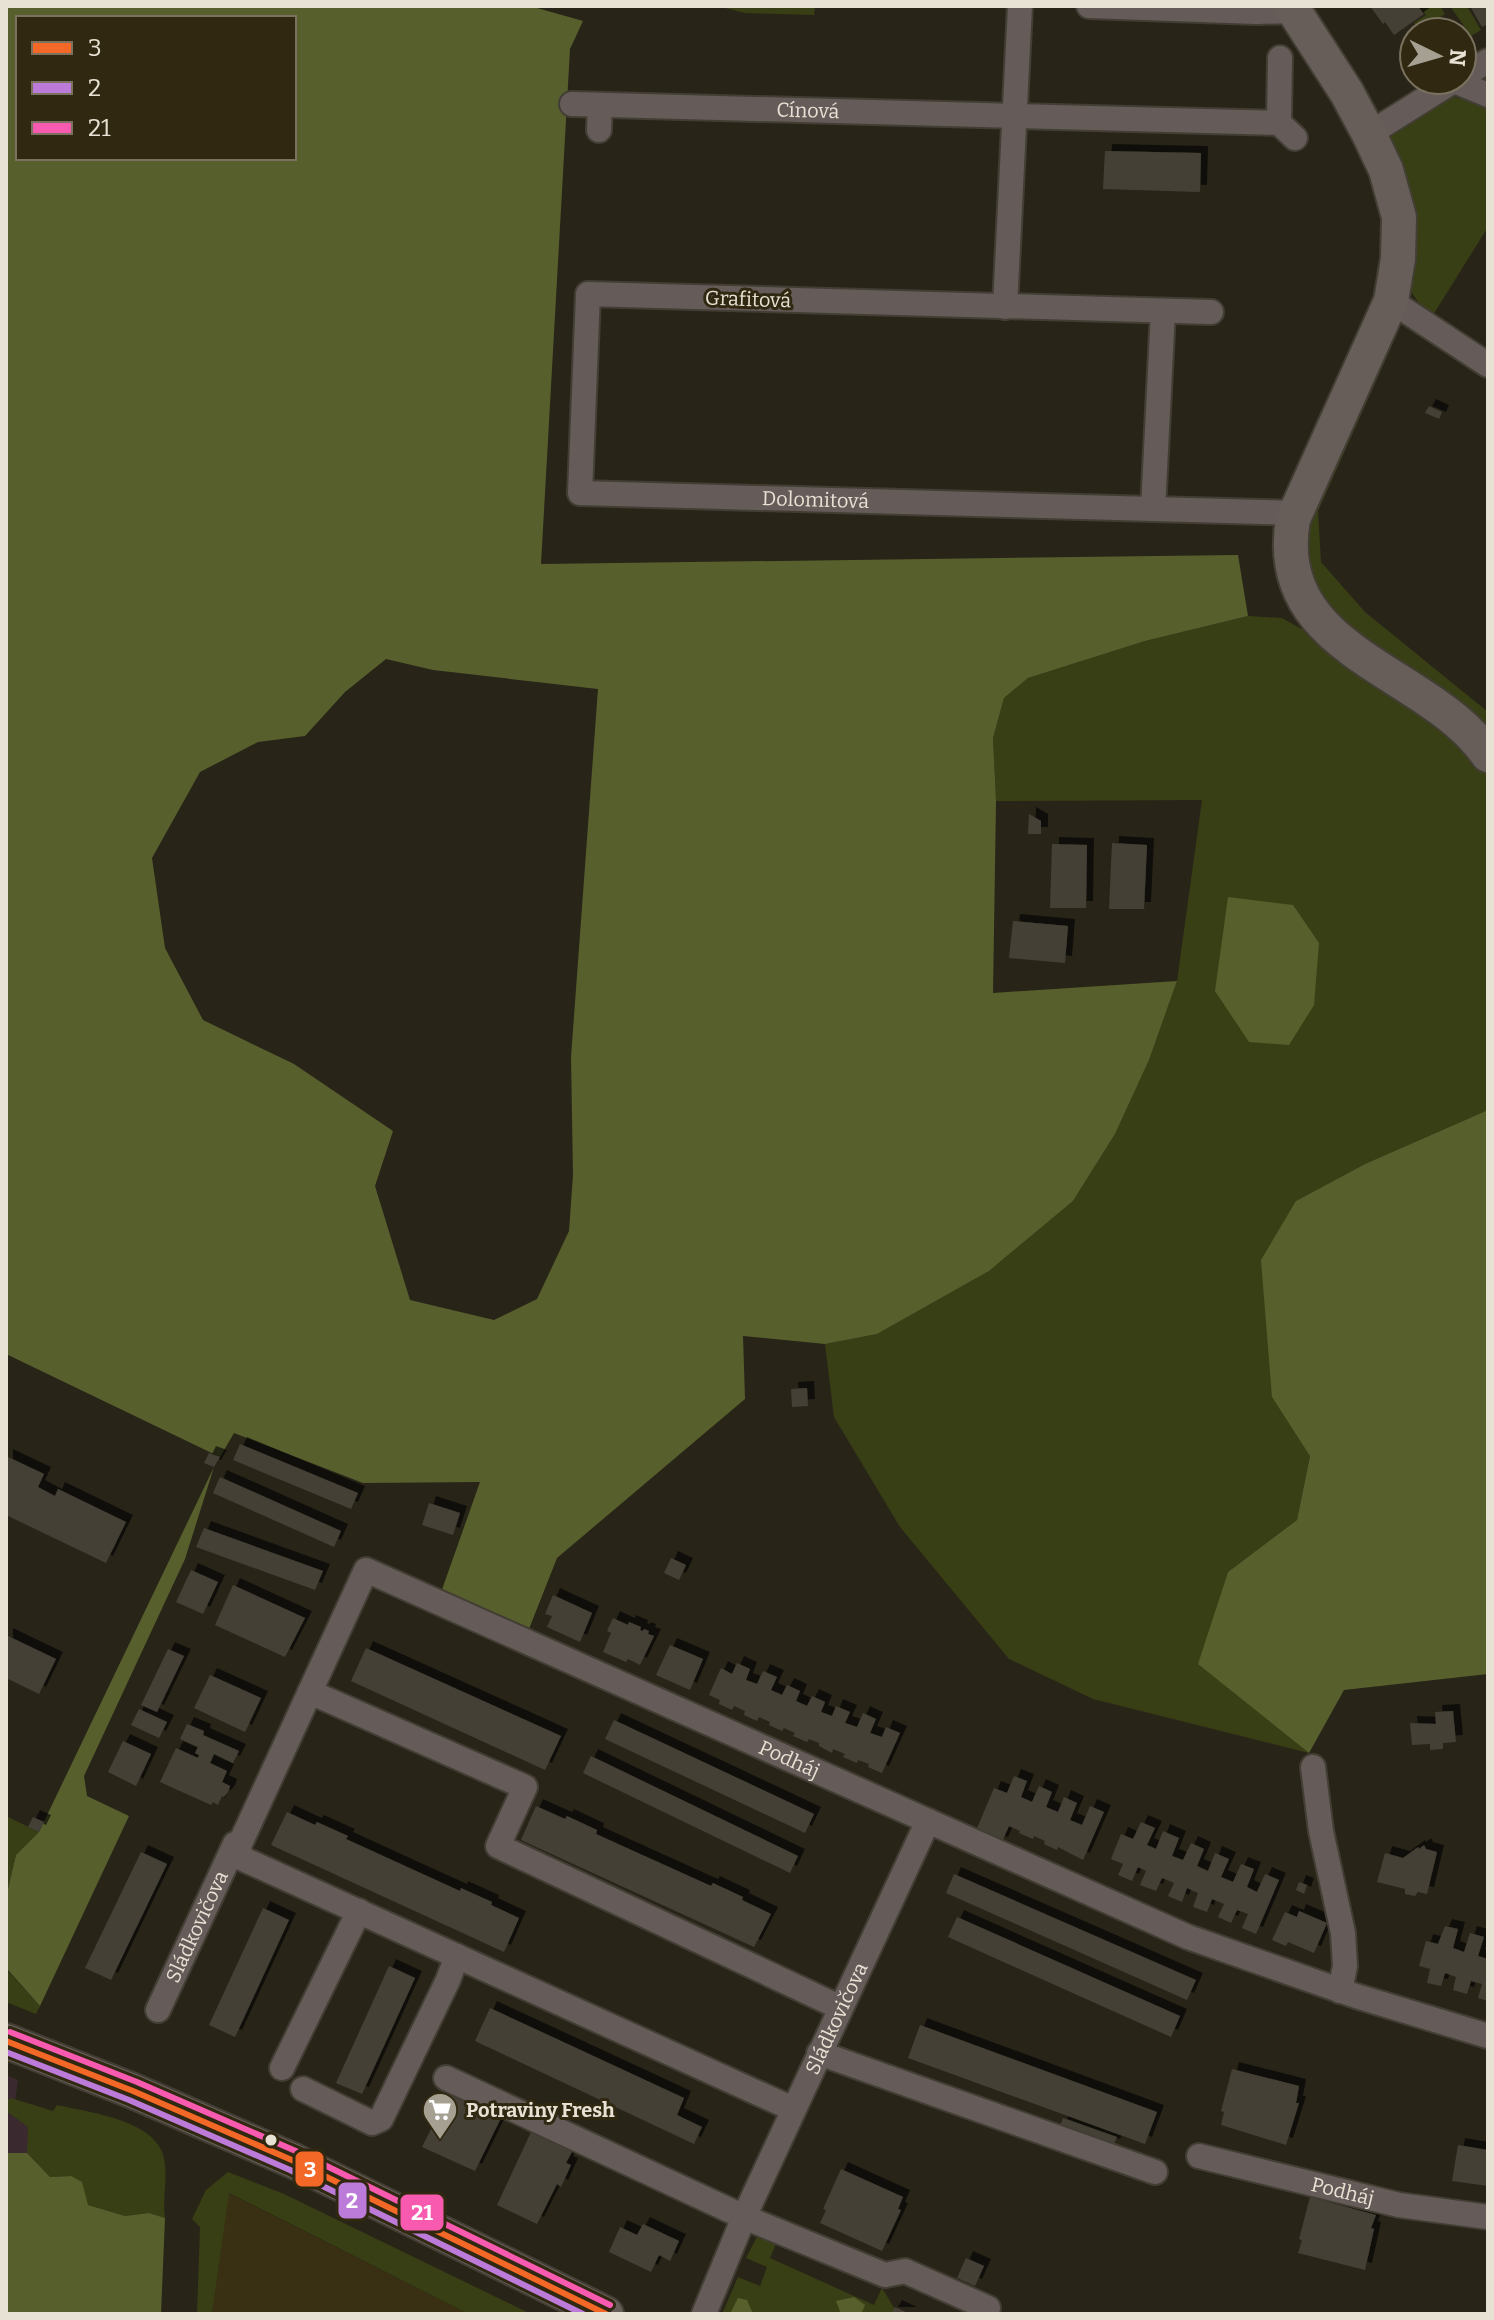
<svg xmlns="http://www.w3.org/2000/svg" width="1494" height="2320" font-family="Bitter,serif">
<defs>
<filter id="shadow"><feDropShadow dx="7" dy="-7" stdDeviation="0" flood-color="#0009"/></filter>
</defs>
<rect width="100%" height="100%" fill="#292418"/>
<polygon fill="#392f12" points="228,2193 469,2314 212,2314"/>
<polygon fill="#3a292e" points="6,2075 18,2080 14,2111 33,2124 32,2158 6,2157"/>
<g fill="#393f14">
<polygon points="717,6 815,6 814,15 745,13"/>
<polygon points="1420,6 1440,6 1445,14 1421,29 1422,32 1420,32 1414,23 1426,15"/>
<polygon points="1450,6 1467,6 1481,30 1471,36"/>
<path d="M1450,96l38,10v121l-55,88c-14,-10 -22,-20 -27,-37l-21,-129 5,-13 10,-10z"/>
<polygon points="1397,334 1318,511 1321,562 1365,612 1488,712 1488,737 1339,626 1305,573 1305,516 1391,336"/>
<polygon points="1248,616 1282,618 1316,637 1450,731 1478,758 1488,773 1488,1110 1365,1164 1296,1201 1272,1397 1310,1455 1297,1520 1228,1572 1199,1664 1309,1753 1093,1699 1009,1659 900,1527 834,1417 825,1344 877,1334 989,1271 1073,1201 1115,1134 1149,1060 1177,981 1202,800 996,801 993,738 1004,698 1028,678 1145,641"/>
<polygon points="6,1816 39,1832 16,1855 6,1897"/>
<polygon points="6,1961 8,1971 40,2006 36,2014 6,2002"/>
<path d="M11,2098l42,13 4,-6c30,7 94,14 106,49 6,20 -1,43 2,64l-17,-5 -23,3 -37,-11 -18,-29 -20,1 -23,-24 1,-26 -22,-16v-10z"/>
<polygon points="228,2172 284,2194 531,2314 469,2314 229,2193 212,2314 197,2314 200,2227 192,2219 206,2190"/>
<polygon points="765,2232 777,2241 770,2258 874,2305 882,2288 898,2314 722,2314 738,2277 760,2286 767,2267 746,2258 757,2237"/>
</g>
<g fill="#57602d" fill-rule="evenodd">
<path d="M6,6h524l53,15 -13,28 -29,515 697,-9 10,61 -103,25 -117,37 -24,20 -11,40 3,63 -3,192 184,-12 -28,79 -34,74 -42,67 -84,70 -112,63 -52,10 -82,-8 2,63 -188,159 -30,76 -88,-36 41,-116 -117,1 -129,-50 -14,24 -214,-103zM18,18h276v140h-276zM386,659l47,11 165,19 -27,368 2,118 -4,56 -32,68 -43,21 -84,-20 -35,-114 18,-55 -99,-67 -91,-44 -38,-72 -13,-90 48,-86 58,-30 47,-6 40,-44z"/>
<polygon points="1228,897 1293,905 1319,943 1314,1005 1289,1045 1249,1042 1215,991"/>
<polygon points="1488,1110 1488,1674 1344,1690 1309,1753 1198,1664 1228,1572 1297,1520 1310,1456 1272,1397 1261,1260 1296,1201 1365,1164"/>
<polygon points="214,1467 185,1559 84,1776 87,1796 129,1816 40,2006 8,1970 6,1961 6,1897 16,1855 39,1832"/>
<polygon points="6,2153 27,2153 50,2177 71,2176 82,2182 88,2205 125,2216 149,2213 165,2218 161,2314 6,2314"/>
<polygon points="854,2297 865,2305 861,2314 841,2314 836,2301"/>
<polygon points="738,2298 747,2300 753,2314 730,2314"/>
</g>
<g fill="#444036" filter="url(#shadow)">
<polygon points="1370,6 1418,6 1424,14 1394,35 1385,22 1383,24"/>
<polygon points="1470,6 1488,6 1488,24 1482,27"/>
<polygon points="1105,151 1201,153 1200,192 1103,189"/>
<polygon points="1429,406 1442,412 1439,419 1425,413"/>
<polygon points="1029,814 1041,821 1041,834 1028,834"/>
<polygon points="1112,843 1147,845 1144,909 1109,909"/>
<polygon points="1052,844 1087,845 1086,908 1050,908"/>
<polygon points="1013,921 1068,926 1065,963 1009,958"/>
<polygon points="807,1388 808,1406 792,1407 791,1389"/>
<polygon points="240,1444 358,1493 351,1509 233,1460"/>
<polygon points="209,1453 220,1457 214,1467 204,1463"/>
<polygon points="6,1456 44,1474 38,1487 55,1496 58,1489 126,1522 106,1563 6,1515"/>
<polygon points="220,1477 341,1531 334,1547 213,1493"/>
<polygon points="429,1503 460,1513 453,1535 422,1525"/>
<polygon points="204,1528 323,1571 315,1590 196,1547"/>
<polygon points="671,1558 686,1565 679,1580 664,1573"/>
<polygon points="191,1570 218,1582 203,1614 176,1602"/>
<polygon points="233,1585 305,1618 285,1657 215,1625"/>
<polygon points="553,1595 592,1613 580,1642 547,1627 552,1616 545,1614"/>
<polygon points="613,1618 628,1625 629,1622 641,1627 640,1630 643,1631 644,1629 649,1631 648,1634 654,1636 640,1665 628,1659 626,1662 603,1652 611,1633 607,1631"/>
<polygon points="6,1635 56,1659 39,1694 6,1678"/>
<polygon points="670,1645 703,1659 690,1690 656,1675"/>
<polygon points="366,1648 561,1736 545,1770 351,1681"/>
<polygon points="168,1649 184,1656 157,1712 141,1705"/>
<polygon points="737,1663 750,1669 746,1680 757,1684 763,1671 777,1677 771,1690 782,1695 787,1685 800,1691 796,1701 807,1706 812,1696 825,1702 821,1712 832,1716 836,1706 850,1712 845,1723 857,1727 863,1713 876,1719 870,1733 882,1737 886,1727 900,1733 882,1773 868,1767 869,1764 858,1760 857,1763 843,1757 845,1754 833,1749 832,1753 819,1746 819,1743 809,1739 807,1742 793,1736 795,1733 784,1728 782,1731 769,1725 770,1722 759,1717 757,1721 744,1715 745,1711 734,1706 732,1710 719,1704 720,1700 709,1695 721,1668 732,1674"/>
<polygon points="210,1675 261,1698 245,1732 194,1708"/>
<polygon points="139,1709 167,1722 159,1738 131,1725"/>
<polygon points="1453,1711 1456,1742 1443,1743 1443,1749 1430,1750 1430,1744 1412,1745 1410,1723 1436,1724 1435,1712"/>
<polygon points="614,1720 814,1814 805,1833 605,1739"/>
<polygon points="187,1724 204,1731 203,1735 239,1751 233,1763 214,1754 211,1761 210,1763 227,1771 222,1782 230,1786 228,1792 224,1797 222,1796 218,1805 213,1802 211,1805 160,1782 176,1748 198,1758 199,1755 195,1753 198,1747 180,1739"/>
<polygon points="123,1741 151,1754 136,1786 108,1772"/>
<polygon points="591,1756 798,1856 790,1873 583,1773"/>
<polygon points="1014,1776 1027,1781 1021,1797 1032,1802 1039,1786 1052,1792 1046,1807 1058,1812 1064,1797 1077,1803 1070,1820 1082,1825 1090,1806 1104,1812 1083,1860 1058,1847 1057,1850 1044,1844 1045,1841 1034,1836 1033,1839 1019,1833 1020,1831 1009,1826 1001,1844 975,1833 994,1788 1007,1793"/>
<polygon points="536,1806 565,1819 567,1816 597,1830 596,1834 711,1886 713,1883 743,1897 742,1900 771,1914 754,1947 521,1840"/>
<polygon points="287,1812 315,1825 317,1822 348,1836 346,1839 460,1891 461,1888 492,1902 491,1905 519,1918 504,1952 271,1845"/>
<polygon points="33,1817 44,1822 39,1832 28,1827"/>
<polygon points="1141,1822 1155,1828 1147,1845 1156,1849 1163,1831 1179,1838 1172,1856 1183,1860 1191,1843 1204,1849 1197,1866 1208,1871 1215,1853 1229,1859 1221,1877 1233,1882 1241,1864 1254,1869 1247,1887 1257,1892 1265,1874 1279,1880 1256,1934 1242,1928 1248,1914 1237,1910 1231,1923 1218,1917 1224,1904 1212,1899 1207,1912 1193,1907 1198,1893 1187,1888 1182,1902 1168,1896 1174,1883 1162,1878 1156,1891 1140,1885 1146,1871 1138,1867 1132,1881 1118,1875 1123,1864 1111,1859 1121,1834 1133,1839"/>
<polygon points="1424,1845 1426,1849 1437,1852 1427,1894 1418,1892 1415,1896 1405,1894 1405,1889 1377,1882 1385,1853 1403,1858 1418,1847 1419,1849"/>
<polygon points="141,1852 167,1864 111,1980 85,1968"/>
<polygon points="954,1874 1196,1980 1187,2000 946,1893"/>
<polygon points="1299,1882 1307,1885 1304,1894 1296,1890"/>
<polygon points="263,1908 289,1920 235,2037 209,2025"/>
<polygon points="1299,1911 1327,1923 1314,1953 1288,1942 1286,1946 1272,1940 1285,1912 1297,1917"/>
<polygon points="957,1917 1180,2016 1171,2037 948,1937"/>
<polygon points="1445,1926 1458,1929 1453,1948 1464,1952 1470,1933 1484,1937 1478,1956 1488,1959 1488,2001 1478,1998 1482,1984 1471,1981 1467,1994 1453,1990 1456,1977 1445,1973 1441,1986 1427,1983 1430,1969 1419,1966 1426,1941 1438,1944"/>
<polygon points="389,1966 415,1978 362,2094 336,2083"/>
<polygon points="490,2008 684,2098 677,2115 702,2127 694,2144 475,2041"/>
<polygon points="920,2025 1157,2112 1145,2144 908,2058"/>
<polygon points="1232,2069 1299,2086 1296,2103 1299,2103 1286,2145 1221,2125 1224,2112 1221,2111"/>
<polygon points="449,2088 460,2092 458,2098 488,2113 490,2109 502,2116 475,2171 422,2147 432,2127 435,2128 449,2096 446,2092"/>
<polygon points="1063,2118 1117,2137 1113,2146 1060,2126"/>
<polygon points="532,2130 573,2150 566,2163 571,2165 561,2187 557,2184 537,2224 497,2205"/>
<polygon points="1458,2145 1488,2150 1488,2186 1452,2181"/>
<polygon points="841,2169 903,2197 898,2209 901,2210 882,2251 820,2223 826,2210 823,2209"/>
<polygon points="1310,2197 1376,2215 1371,2228 1374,2229 1365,2270 1298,2253 1302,2240 1299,2239"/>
<polygon points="643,2224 679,2241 670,2261 659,2255 651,2272 609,2252 620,2227 637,2235"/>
<polygon points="966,2258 984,2266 975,2286 957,2278"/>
<polygon points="895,2307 910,2314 891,2314"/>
</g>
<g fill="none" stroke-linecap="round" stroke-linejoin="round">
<defs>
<g id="street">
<polyline points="1089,6 1257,12 1294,11"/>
<polyline points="1462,76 1488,61"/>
<polyline points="1454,81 1488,95"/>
<path id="s1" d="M572,104l707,19 16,15"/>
<polyline points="1279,123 1280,58"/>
<polyline points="599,130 600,105"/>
<polyline points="1369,134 1455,80"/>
<polyline points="1391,301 1488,365"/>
<polyline points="1005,307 1020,6"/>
<path id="s2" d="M1211,312l-623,-18 -8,199 716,20"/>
<polyline points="1153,509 1163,311"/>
<polyline points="310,1692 525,1787 498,1846 839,2007"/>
<polyline points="1313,1767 1321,1831 1343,1933 1345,1966 1340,1991"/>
<path id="s3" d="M158,2010l77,-166"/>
<polyline points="819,2053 1155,2172"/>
<polyline points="282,2068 359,1911"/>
<polyline points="446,2078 744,2217 885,2275 905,2271 988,2308"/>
<polyline points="303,2089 372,2123 381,2119 448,1980 457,1956"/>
<path id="s4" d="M793,2109l-552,-251 -2,-12 127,-276 822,367 168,59 132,40"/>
<path id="s5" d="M1199,2156l200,49 89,12"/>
<path id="s6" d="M704,2314l40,-97 184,-396"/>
</g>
<g id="secondary">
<path d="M1291,6l56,87 22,41 17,36 13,47 -1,42 -7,42 -98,218c-23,135 135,149 195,236"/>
<polyline points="6,2041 133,2091 294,2161 606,2314"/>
</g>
</defs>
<use href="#street" stroke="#423e34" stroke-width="28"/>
<use href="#secondary" stroke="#423e34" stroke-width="38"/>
<use href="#street" stroke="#655b59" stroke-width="24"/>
<use href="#secondary" stroke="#675e59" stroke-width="34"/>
<defs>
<polyline id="bus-1" points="6,2041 133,2091 294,2161 606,2314"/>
<polyline id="bus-2" points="6,2052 129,2100 290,2170 583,2314"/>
<polyline id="bus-3" points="10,2032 137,2082 298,2152 610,2305"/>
</defs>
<use href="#bus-1" stroke="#302811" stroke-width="12"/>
<use href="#bus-2" stroke="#302811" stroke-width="12"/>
<use href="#bus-3" stroke="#302811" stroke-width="12"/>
<use href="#bus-1" stroke="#f36827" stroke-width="6"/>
<use href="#bus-2" stroke="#bd7bd9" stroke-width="6"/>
<use href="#bus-3" stroke="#f75aaf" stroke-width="6"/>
</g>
<defs>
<symbol id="supermarket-pin" viewBox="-11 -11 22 30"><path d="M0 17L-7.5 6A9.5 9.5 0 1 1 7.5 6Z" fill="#a5a092" stroke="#302811"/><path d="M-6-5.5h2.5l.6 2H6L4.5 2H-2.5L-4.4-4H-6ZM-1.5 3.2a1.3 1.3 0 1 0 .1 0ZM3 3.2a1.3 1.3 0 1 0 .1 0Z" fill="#fff"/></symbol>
</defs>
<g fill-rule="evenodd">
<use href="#supermarket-pin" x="420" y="2090" width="40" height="54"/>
</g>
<circle fill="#e8e2d4" stroke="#302811" stroke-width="3" cx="271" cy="2140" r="7"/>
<g text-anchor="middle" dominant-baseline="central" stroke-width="6" stroke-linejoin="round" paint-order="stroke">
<g font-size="20" fill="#e8e2d4" stroke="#302811">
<text stroke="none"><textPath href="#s1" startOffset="236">Cínová</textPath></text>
<text transform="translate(748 299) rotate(2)">Grafitová</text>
<text stroke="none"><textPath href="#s2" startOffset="1058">Dolomitová</textPath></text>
<text stroke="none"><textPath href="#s4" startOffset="1386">Podháj</textPath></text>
<text stroke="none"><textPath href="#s3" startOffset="92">Sládkovičova</textPath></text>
<text stroke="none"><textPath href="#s6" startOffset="324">Sládkovičova</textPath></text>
<text stroke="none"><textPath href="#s5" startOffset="148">Podháj</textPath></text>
</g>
<g font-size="20" font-weight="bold" fill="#e8e2d4" stroke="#302811" text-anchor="start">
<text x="466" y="2110">Potraviny Fresh</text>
</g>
</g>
<g stroke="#302811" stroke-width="3">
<rect x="294" y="2150" width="31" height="38" rx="8" fill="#f36827"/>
<rect x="337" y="2181" width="31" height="39" rx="8" fill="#bd7bd9"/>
<rect x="399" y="2193" width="46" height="39" rx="8" fill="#f75aaf"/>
</g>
<g font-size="22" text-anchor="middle" font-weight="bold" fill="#fff">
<text x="310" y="2177">3</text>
<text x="352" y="2208">2</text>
<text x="422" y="2220">21</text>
</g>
<rect width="1494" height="2320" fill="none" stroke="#e8e2d4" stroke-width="16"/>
<rect x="16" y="16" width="280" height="144" fill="#302811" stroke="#7a725f" stroke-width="2"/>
<rect x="32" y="42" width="40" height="12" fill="#f36827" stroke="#7a725f" stroke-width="2"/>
<text x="88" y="56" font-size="24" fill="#e8e2d4">3</text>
<rect x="32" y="82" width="40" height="12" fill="#bd7bd9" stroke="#7a725f" stroke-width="2"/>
<text x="88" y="96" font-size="24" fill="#e8e2d4">2</text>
<rect x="32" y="122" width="40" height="12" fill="#f75aaf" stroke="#7a725f" stroke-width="2"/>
<text x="88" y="136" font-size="24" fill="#e8e2d4">21</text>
<g transform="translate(1438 56) rotate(95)"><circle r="38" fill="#302811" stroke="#7a725f" stroke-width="2"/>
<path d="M0-6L14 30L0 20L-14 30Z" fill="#a5a092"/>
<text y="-12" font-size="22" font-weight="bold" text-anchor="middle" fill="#e8e2d4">N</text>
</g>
</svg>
